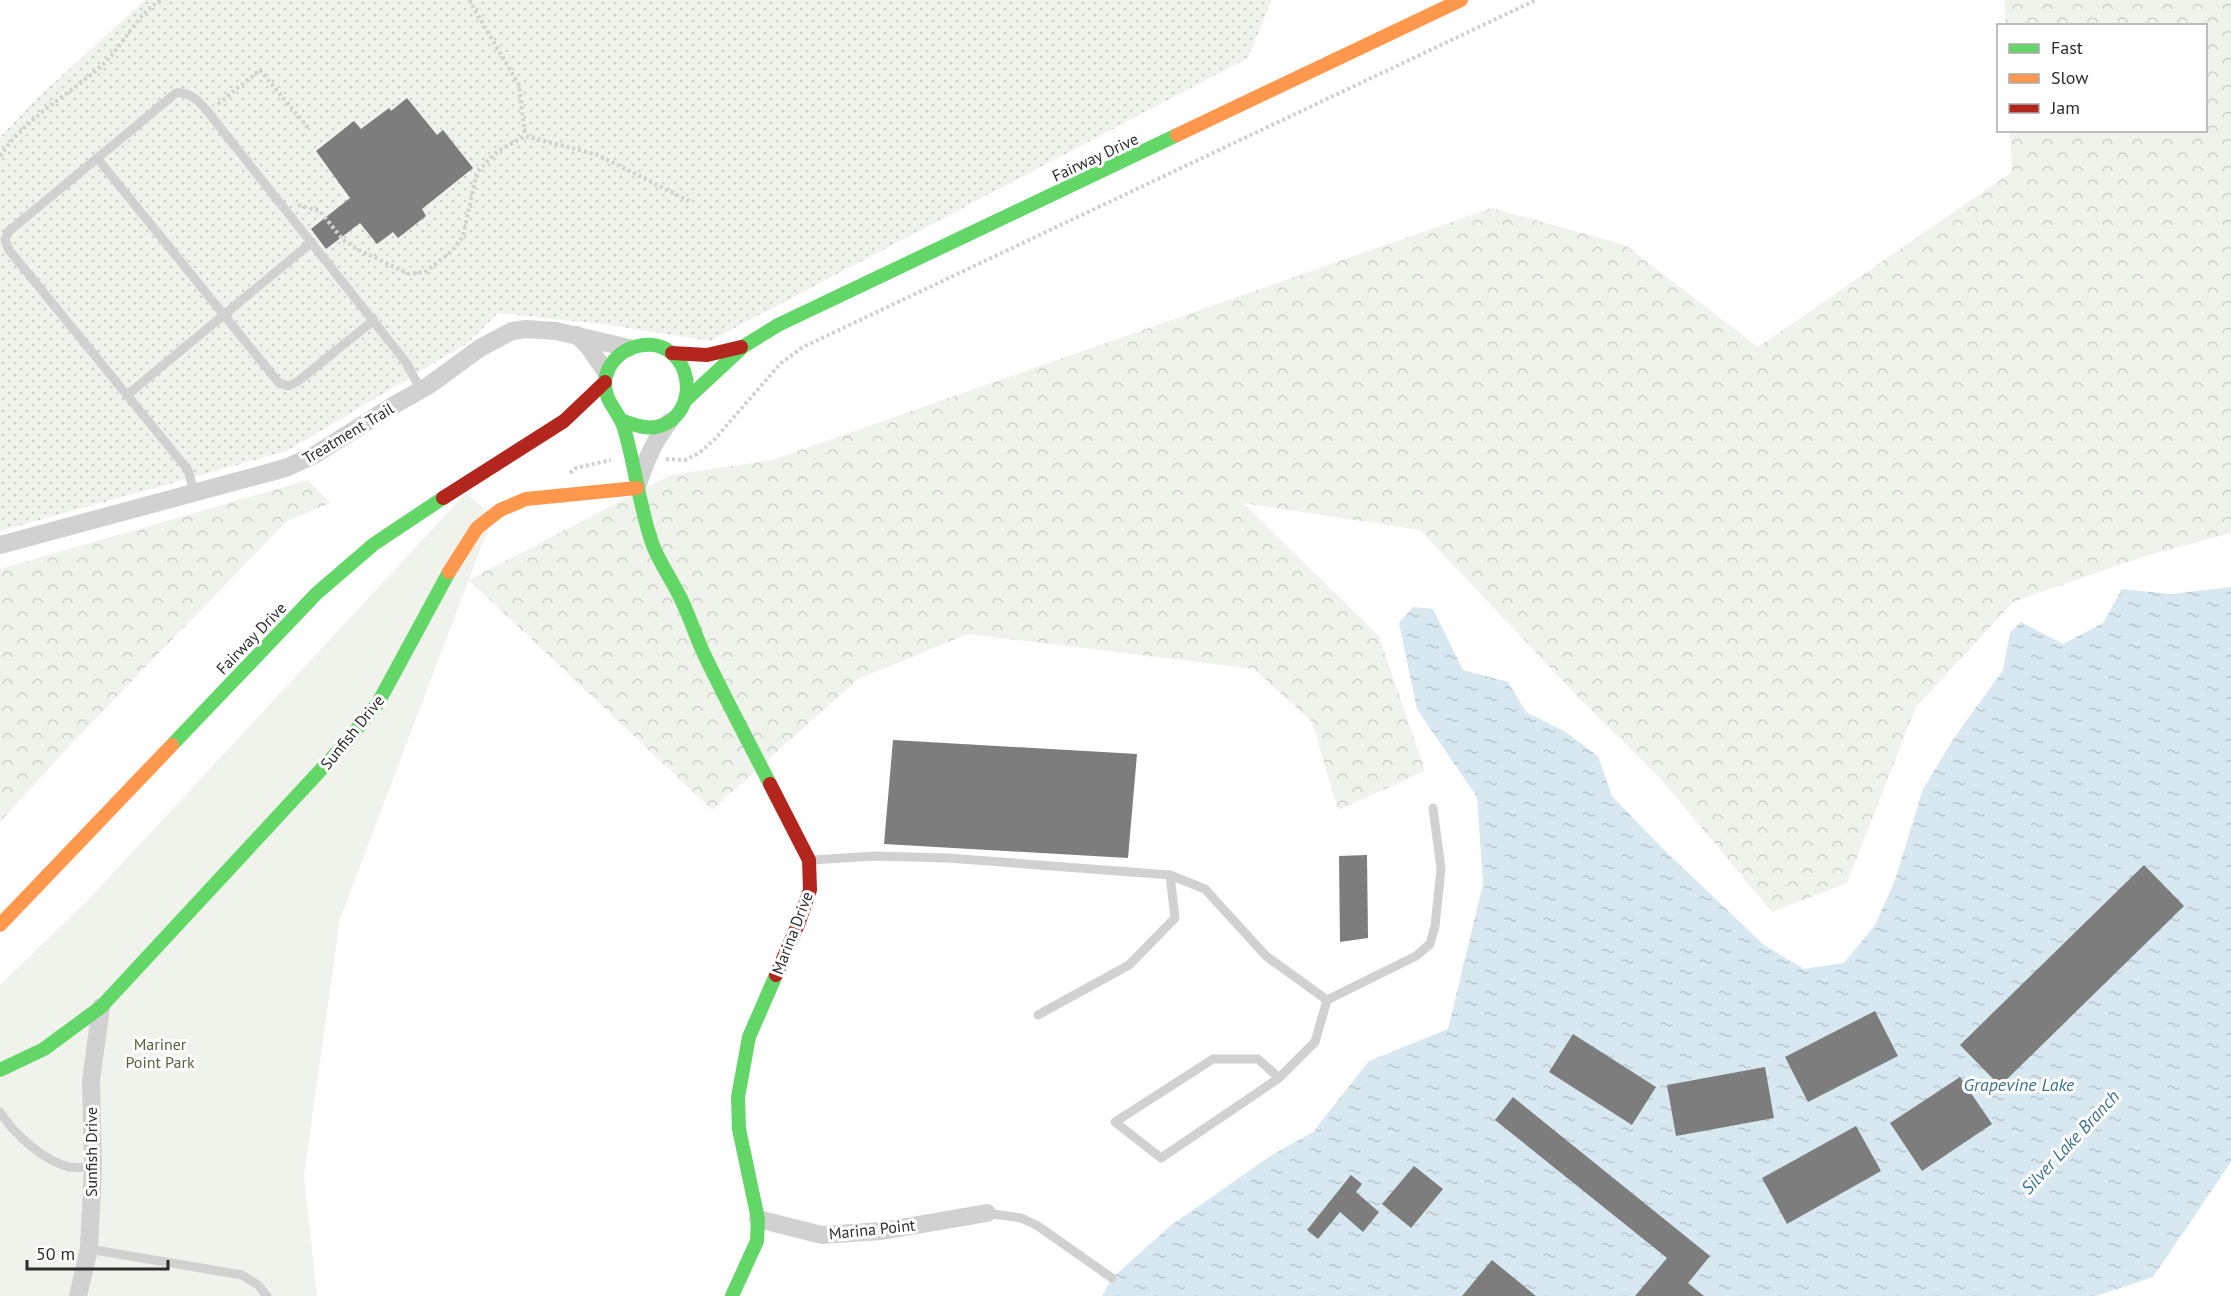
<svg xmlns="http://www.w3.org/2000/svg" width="2231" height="1296" font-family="'PT Sans',sans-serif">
<defs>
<pattern id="grass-dots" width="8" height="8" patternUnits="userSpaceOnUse" patternTransform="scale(1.5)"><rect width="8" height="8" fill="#f0f3eb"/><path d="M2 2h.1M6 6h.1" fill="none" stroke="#ced0ca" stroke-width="1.8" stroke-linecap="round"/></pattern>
<pattern id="forest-crowns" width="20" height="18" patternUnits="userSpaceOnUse" patternTransform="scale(1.5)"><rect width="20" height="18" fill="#f0f3eb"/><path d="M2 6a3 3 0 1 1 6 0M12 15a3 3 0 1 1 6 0" fill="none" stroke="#ced0ca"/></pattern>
<pattern id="water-ripples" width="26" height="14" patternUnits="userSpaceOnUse" patternTransform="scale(1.5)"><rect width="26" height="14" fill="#d7e8f0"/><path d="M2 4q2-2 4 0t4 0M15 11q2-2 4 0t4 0" fill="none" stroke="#b9c7ce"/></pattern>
</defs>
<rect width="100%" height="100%" fill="#fff"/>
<polygon fill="url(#grass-dots)" points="145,0 1272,0 1248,58 710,341 609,325 498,313 468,343 287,451 0,531 0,137 33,102"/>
<g fill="url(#forest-crowns)">
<polygon points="2004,0 2231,0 2231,533 2142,557 2013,602 1916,707 1847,883 1772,912 1661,779 1577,696 1420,530 1243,503 1379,636 1425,771 1338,810 1312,722 1254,669 968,634 858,679 712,810 469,580 671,475 772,460 1491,208 1625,245 1758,347 2012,172 2010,131 2206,130 2206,26 2006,25"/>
<polygon points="308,480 331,503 287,521 71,744 0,822 0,569"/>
</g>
<polygon fill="#f0f3eb" points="466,493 493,516 340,919 304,1175 317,1296 0,1296 0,985 90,898"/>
<polygon fill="url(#water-ripples)" points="2231,587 2231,1162 2153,1277 2096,1296 1102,1296 1112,1278 1170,1226 1272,1155 1313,1132 1369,1061 1448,1029 1483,884 1477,797 1417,709 1399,623 1413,607 1433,609 1463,670 1508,682 1526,712 1564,731 1598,756 1612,796 1662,848 1764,945 1804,969 1844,963 1875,925 1895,880 1923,789 1954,738 2003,670 2010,632 2021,622 2063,644 2103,623 2122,589 2171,594"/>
<g fill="#7d7d7d">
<polygon points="407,98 437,135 443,130 473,168 422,209 426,216 398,238 393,232 377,244 360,223 326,249 311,229 350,198 316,151 354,121 361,129 389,108 391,111"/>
<polygon points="893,740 1137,754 1128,858 884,844"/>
<polygon points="1367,855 1368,938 1340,942 1339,856"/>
<polygon points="2144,865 2184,906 2000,1086 1960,1045"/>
<polygon points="1875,1011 1898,1056 1808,1102 1785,1057"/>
<polygon points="1573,1034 1656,1087 1632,1125 1549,1072"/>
<polygon points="1765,1067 1774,1118 1676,1136 1667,1085"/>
<polygon points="1960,1077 1992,1124 1922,1171 1890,1123"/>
<polygon points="1513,1097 1710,1256 1688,1283 1704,1296 1635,1296 1667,1258 1495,1120"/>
<polygon points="1856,1126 1881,1171 1787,1224 1762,1178"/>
<polygon points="1414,1166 1443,1189 1411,1228 1382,1204"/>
<polygon points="1351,1175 1362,1184 1356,1192 1379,1212 1363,1232 1340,1212 1318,1239 1307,1230"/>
<polygon points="1492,1260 1536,1296 1462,1296"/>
</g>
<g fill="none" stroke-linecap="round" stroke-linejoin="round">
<g stroke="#d1d1d1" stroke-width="4" stroke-dasharray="3 3" stroke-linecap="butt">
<polyline points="469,0 519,85 525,136"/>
<polyline points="218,104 260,70 309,129"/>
<path d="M0,156c26,-38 65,-59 99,-88 24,-20 35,-52 62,-68"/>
<polyline points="298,205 320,211 343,240 359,250 409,274 425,272 452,251 463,236 477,172 498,151 525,136 598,155 689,201"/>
<polyline points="666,459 685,460 699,453 714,440 780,364 803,347 1536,0"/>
<polyline points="570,473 576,468 611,460"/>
</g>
<g stroke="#d1d1d1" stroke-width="9">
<polyline points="97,158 279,383 288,386 297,382 374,320"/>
<polyline points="127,395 312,242"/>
<path d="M194,492l-6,-22 -179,-220 -4,-10 3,-8 168,-139c20,-2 31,19 43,33l186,235 16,29"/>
<polyline points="812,860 875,856 948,858 1170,875 1205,889 1266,956 1327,1000 1416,956 1430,944 1435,926 1441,869 1433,808"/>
<polyline points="1038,1015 1129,965 1175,918 1170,875"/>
<polyline points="1279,1078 1258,1059 1213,1059 1115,1122 1161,1158 1279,1078 1315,1042 1327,1000"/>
<path d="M0,1112c13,21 44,49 69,55 7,1 16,0 24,0"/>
<polyline points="987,1213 1021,1218 1038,1226 1112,1278"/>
<polyline points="89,1249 242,1275 258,1285 267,1296"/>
</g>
<g stroke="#d1d1d1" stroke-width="18">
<polyline points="577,335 588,346 606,372"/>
<path d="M638,484c8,-24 16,-43 31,-62"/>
<polyline points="0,545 271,472 288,467 316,454 394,405 428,386 480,348 512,331 526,329 556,331 629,348"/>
<polyline points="758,1219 822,1235 882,1231 987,1213"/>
<polyline points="78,1296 89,1249 93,1167 91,1080 101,1007"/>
</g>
<g stroke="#63d668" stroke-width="14">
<polyline points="686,400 744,346 778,325 1177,135"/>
<path d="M621,420c11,4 23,9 35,7 35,-7 41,-55 14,-75 -11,-9 -26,-9 -39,-4 -14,6 -25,19 -26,34 -1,20 14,29 19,46 11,37 15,77 28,115 7,19 18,34 27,52 10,19 16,40 25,59 21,44 44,87 66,130"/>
<polyline points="172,745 317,593 374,544 443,498"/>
<polyline points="0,1070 44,1049 101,1007 343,746 378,703 449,572"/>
<polyline points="732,1296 757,1241 758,1219 739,1129 738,1097 749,1037 776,975"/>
</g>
<g stroke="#ff974d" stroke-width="14">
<polyline points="1177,135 1461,0"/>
<polyline points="449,572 477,528 500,510 526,499 637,488"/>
<polyline points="0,925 172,745"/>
</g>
<g stroke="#b3261e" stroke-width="14">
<polyline points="672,353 707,355 741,347"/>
<polyline points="443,498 564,421 605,382"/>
<polyline points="770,784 809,860 810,890 799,922 776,975"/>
</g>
</g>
<g text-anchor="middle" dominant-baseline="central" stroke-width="6" stroke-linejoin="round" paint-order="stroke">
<g font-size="16" fill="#2c2c2c" stroke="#fff">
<text transform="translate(1095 157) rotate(-25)">Fairway Drive</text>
<text transform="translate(348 433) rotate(-31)">Treatment Trail</text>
<text transform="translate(251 638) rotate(-46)">Fairway Drive</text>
<text transform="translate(352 732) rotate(-51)">Sunfish Drive</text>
<text transform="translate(792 933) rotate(-69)">Marina Drive</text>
<text transform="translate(91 1152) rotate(-90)">Sunfish Drive</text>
<text transform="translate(872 1229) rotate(-6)">Marina Point</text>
</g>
<g font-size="16" fill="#53673b" stroke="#fff">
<text x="160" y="1044">Mariner<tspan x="160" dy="18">Point Park</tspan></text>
</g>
<g font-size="18" font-style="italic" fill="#3c738c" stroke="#fff">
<text x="2019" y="1084">Grapevine Lake</text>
<text transform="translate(2070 1142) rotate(-47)">Silver Lake Branch</text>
</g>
</g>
<rect x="1997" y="24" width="210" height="108" fill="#ffffff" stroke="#ababab" stroke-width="1.5"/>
<rect x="2009" y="44" width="30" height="9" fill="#63d668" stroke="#ababab" stroke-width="1.5"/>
<text x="2051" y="54" font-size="18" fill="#2c2c2c">Fast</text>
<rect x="2009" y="74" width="30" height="9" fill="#ff974d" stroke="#ababab" stroke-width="1.5"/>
<text x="2051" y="84" font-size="18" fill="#2c2c2c">Slow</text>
<rect x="2009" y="104" width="30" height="9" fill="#b3261e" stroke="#ababab" stroke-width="1.5"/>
<text x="2051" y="114" font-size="18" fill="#2c2c2c">Jam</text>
<path d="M27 1260v9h141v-9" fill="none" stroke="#2c2c2c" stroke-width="3"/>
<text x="36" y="1260" font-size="18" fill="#2c2c2c" stroke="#ffffff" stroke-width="4.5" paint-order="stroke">50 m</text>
</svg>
